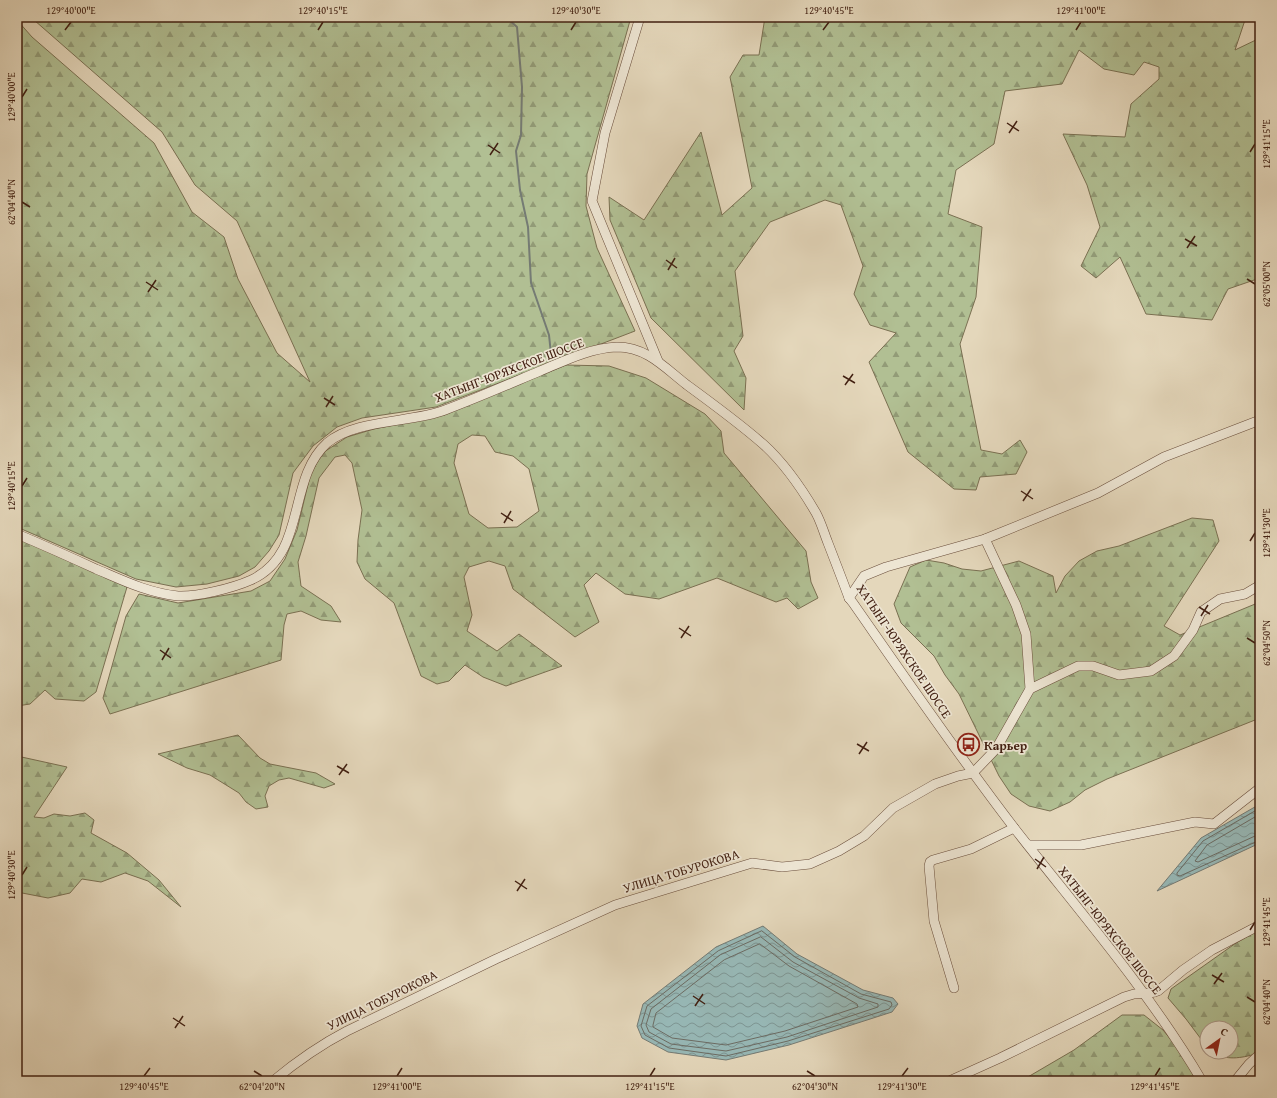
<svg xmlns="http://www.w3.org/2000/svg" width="1277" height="1098" font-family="'Gentium Book Plus',serif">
<defs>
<pattern id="forest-firs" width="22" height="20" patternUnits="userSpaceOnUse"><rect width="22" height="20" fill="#b1bf93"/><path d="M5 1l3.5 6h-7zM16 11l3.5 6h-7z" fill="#929b77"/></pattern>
<pattern id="water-waves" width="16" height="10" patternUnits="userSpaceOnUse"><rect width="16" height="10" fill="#97b8b6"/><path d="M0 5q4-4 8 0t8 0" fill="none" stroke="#7d9593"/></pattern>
</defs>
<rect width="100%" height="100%" fill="#e4d7bb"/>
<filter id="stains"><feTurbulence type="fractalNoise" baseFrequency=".005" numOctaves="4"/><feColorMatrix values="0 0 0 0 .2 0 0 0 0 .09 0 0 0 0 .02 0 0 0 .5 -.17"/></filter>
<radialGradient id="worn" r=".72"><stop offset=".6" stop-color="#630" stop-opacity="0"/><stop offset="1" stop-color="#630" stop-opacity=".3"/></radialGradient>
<g fill="url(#forest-firs)" stroke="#7a7052" fill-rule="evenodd">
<polygon points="32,17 631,17 587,174 586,206 597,248 635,331 436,407 362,418 337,427 313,446 293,473 279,535 269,551 255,567 239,576 207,584 176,587 136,579 17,527 17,20 32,37 154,143 192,212 224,237 238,279 277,353 310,382 237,221 195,185 162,132 34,20"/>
<polygon points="765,17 1246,17 1235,50 1260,38 1260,278 1228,289 1212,320 1146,314 1120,257 1096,278 1081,266 1100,227 1087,185 1063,134 1125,137 1131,104 1159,79 1159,67 1144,62 1134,75 1104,69 1079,50 1062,84 1005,91 994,144 956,170 948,214 982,227 976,297 960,344 981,450 1002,454 1020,440 1027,452 1016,474 980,477 976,490 954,489 908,452 869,362 896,333 870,325 854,294 863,266 841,205 825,200 770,222 735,271 743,336 734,351 746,378 744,410 651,318 610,220 609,197 644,220 701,132 722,215 752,188 730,77 743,55 759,55"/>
<path d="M566,365l43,1 37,12 59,36 16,17 3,22 82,98 5,31 7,16 -20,11 -11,-11 -11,4 -59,-24 -58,21 -34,-5 -29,-21 -12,12 15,37 -24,15 -62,-48 -8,-23 -16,-5 -20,6 -5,10 8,38 -5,16 30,20 22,-17 43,32 -56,20 -23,-9 -18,-12 -16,16 -12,3 -16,-8 -27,-73 -29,-24 -8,-17 1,-22 4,-30 -10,-47 -7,-8 -10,2 -16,21 -13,58 -8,26 3,24 30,20 10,16 -20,-2 -20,-9 -14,3 -3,11 -3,35 -171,54 -7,-16 23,-82 13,-22 39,9 73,-12 19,-10 15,-22 12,-29 14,-58 13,-20 23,-15 27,-8 70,-14zM472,435l13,1 10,16 18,4 16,13 10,42 -22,16 -29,1 -19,-14 -15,-51 4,-19z"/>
<polygon points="1192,518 1213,520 1219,541 1164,626 1180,635 1260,602 1260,718 1107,779 1085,790 1070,802 1050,811 1029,806 1011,794 999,776 959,694 945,675 934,656 901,623 894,604 910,567 926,560 944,563 962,569 981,571 1019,561 1053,576 1056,593 1065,576 1079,561 1097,551 1119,546"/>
<polygon points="17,538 127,587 96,692 84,701 55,699 45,690 30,704 17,706"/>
<polygon points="238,735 260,758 270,764 316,773 335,784 324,788 289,778 279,780 269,786 265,796 268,807 256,809 246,802 239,793 210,775 187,768 158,754"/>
<polygon points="17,756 67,767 34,817 44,818 54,814 70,816 85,813 94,820 91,833 127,853 159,880 181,907 148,881 125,873 101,882 82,879 70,893 48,898 17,892"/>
<path d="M1260,929v128l-4,-3c-15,4 -30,7 -43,-2h18v-24h-24v19l-21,-28 -18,-21 3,-9 65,-46z"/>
<polygon points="1122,1015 1144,1015 1163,1030 1177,1047 1197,1081 1021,1081 1074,1050"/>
</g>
<g fill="url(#water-waves)" stroke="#757b74">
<polygon points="1260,804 1260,843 1157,891 1201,838"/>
<polygon points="763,926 797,954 863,990 893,998 898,1004 892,1012 789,1045 726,1060 668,1052 642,1038 637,1026 643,1004 716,947"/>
</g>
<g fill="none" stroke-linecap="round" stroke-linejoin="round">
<g stroke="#6c6c64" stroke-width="1">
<polyline points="1260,808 1203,841 1177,873 1177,875 1180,876 1260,840"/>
<polyline points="1260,814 1207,845 1195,861 1198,862 1255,836 1260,835"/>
<polygon points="762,931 795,957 861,994 891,1002 892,1005 889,1009 788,1041 726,1056 669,1048 645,1035 641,1026 647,1006 718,951"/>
<polygon points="761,937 793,962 859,998 878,1004 878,1007 787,1037 726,1051 671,1044 649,1032 646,1025 651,1009 720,955"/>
<polygon points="760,944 789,966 857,1004 858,1007 785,1031 726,1045 672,1038 653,1027 653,1025 656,1013 724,960"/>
</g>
<polyline stroke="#757b74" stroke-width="2" points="506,17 517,27 522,87 521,135 516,151 520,190 528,227 531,283 549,335 551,354"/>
<defs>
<g id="minor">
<polyline points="640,17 605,133 592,201 658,361"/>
<path d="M17,534c26,11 53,23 79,35 26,11 52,24 82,27 19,1 55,-8 73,-16 57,-26 35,-100 76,-137 28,-24 85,-20 118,-33 32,-12 64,-26 95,-39 24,-10 50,-23 77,-24 30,0 48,21 70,38 26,19 52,38 76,59 20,18 39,45 53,69 5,9 8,20 12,30 7,18 14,36 21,55l4,5c53,76 105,152 162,226 64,82 134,162 187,252"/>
<polyline points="849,598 864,576 886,567 985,539 1098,493 1164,457 1260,420"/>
<polyline points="1030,689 1078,666 1093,666 1119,675 1151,671 1174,656 1193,630 1201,612 1220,599 1245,594 1260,585"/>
<polyline points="1028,845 1081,845 1195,822 1214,824 1260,788"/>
<polyline points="954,988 934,921 929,866 930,862 933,860 971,849 1014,828"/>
<path d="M273,1081c23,-19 47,-36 74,-50l149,-72 119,-54 137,-42 30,4 28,-3 29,-13 25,-15 29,-28 42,-24 23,-8 15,-3 23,-24 34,-60 -4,-55 -10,-29 -31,-66"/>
<polyline points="949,1081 1000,1058 1124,997 1134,994 1151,993 1158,991 1183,970 1212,950 1260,925"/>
<polyline points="1235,1081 1249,1064 1260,1054"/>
</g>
</defs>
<use href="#minor" stroke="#6a4e3c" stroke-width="10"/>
<use href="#minor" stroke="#ede5d3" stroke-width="9"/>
</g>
<path fill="none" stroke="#422012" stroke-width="1.5" d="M65,30l6,-8M318,30l5,-8M571,30l5,-8M823,30l6,-8M1076,30l5,-8M22,97l5,-8M1007,123l12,8M1009,133l8,-12M488,145l12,8M1250,152l5,-8M490,155l8,-12M22,202l8,5M1185,239l12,7M1187,248l8,-12M666,260l11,8M668,270l7,-12M1247,279l8,5M146,282l12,8M148,292l8,-12M843,376l12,7M845,385l8,-11M324,398l11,7M326,407l7,-11M22,486l5,-8M1021,491l12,8M1023,501l8,-12M501,513l12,8M504,523l7,-12M1250,541l5,-8M1199,607l11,7M1201,616l7,-11M679,628l12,8M681,638l8,-12M1247,638l8,5M160,650l11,8M162,660l7,-12M857,744l12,7M859,754l8,-12M337,766l12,7M339,775l8,-11M1035,859l11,8M1037,869l7,-12M22,875l5,-8M515,881l12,8M517,891l8,-12M1250,930l5,-8M1212,975l12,7M1214,984l8,-11M693,996l12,8M1247,997l8,5M695,1006l8,-12M173,1018l12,8M175,1028l8,-12M254,1071l8,5M807,1071l8,5M144,1076l6,-8M397,1076l5,-8M650,1076l5,-8M902,1076l6,-8M1155,1076l5,-8"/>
<defs>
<symbol id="bus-ring" viewBox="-11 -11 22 22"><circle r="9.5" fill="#ede5d3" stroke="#8f2418" stroke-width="1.5"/><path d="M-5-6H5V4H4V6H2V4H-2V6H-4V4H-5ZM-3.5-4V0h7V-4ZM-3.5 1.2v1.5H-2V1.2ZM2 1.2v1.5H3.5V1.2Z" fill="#8f2418"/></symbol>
</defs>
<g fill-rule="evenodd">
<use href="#bus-ring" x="956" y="732" width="25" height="25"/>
</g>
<g text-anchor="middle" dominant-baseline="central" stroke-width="3.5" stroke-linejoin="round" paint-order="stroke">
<g font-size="13" fill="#422012" stroke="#ede5d3">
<text transform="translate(509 370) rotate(-21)">ХАТЫНГ-ЮРЯХСКОЕ ШОССЕ</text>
<text transform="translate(904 651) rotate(56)">ХАТЫНГ-ЮРЯХСКОЕ ШОССЕ</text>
<text transform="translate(681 871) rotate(-17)">УЛИЦА ТОБУРОКОВА</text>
<text transform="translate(1110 930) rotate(52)">ХАТЫНГ-ЮРЯХСКОЕ ШОССЕ</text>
<text transform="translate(382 1000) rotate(-26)">УЛИЦА ТОБУРОКОВА</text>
</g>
<g font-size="13" font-weight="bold" fill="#422012" stroke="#ede5d3" text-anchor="start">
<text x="984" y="745">Карьер</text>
</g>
</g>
<rect width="1277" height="1098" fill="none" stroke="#e4d7bb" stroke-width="44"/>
<g transform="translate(1219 1040) rotate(33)"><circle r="19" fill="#ede5d3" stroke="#a99686"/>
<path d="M0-3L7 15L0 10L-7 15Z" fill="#8f2418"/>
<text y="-6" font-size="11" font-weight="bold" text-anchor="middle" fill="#422012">С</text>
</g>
<rect x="22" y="22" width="1233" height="1054" fill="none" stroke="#422012" stroke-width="1.5"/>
<g font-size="10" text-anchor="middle" fill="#422012">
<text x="71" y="14">129°40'00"E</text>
<text x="323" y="14">129°40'15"E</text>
<text x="576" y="14">129°40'30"E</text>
<text x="829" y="14">129°40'45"E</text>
<text x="1081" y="14">129°41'00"E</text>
<text transform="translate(11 97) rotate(-90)" y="4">129°40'00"E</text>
<text transform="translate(1266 144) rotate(-90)" y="4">129°41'15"E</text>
<text transform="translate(11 202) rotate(-90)" y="4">62°04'40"N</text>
<text transform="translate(1266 284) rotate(-90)" y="4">62°05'00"N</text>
<text transform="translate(11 486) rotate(-90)" y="4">129°40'15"E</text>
<text transform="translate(1266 533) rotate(-90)" y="4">129°41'30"E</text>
<text transform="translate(1266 643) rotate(-90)" y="4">62°04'50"N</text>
<text transform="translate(11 875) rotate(-90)" y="4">129°40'30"E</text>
<text transform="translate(1266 922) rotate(-90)" y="4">129°41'45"E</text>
<text transform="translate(1266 1002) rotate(-90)" y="4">62°04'40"N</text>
<text x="144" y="1090">129°40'45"E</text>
<text x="262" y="1090">62°04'20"N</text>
<text x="397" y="1090">129°41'00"E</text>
<text x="650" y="1090">129°41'15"E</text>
<text x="815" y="1090">62°04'30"N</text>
<text x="902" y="1090">129°41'30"E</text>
<text x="1155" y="1090">129°41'45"E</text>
</g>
<rect width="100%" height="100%" filter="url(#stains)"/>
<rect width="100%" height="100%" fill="url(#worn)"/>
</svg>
